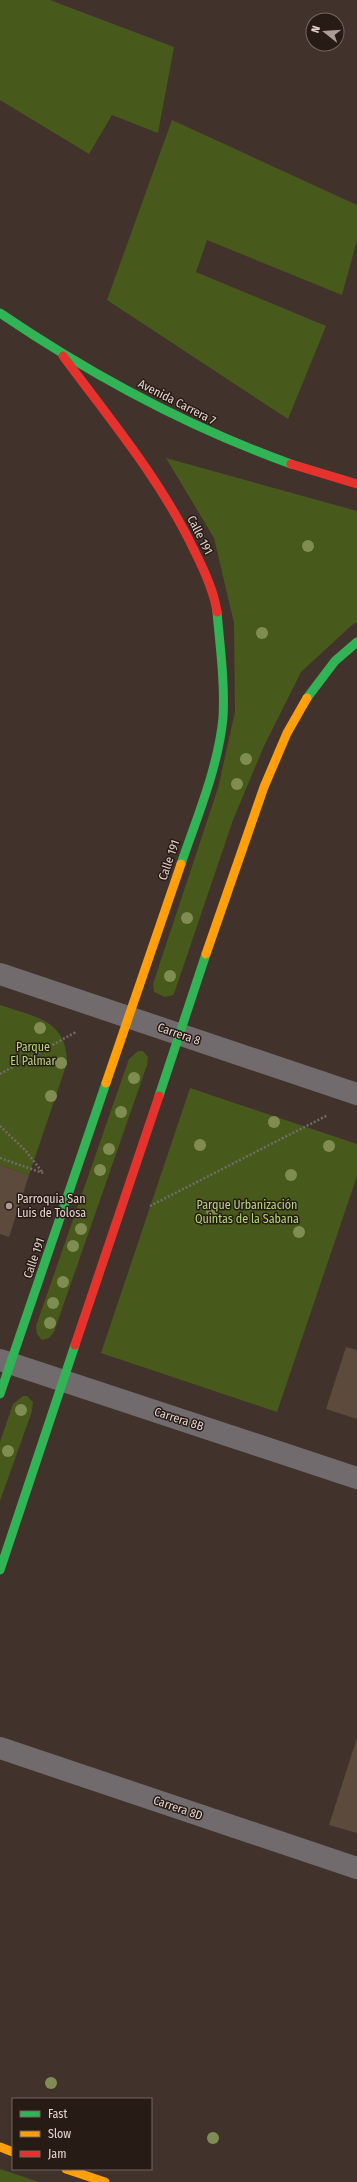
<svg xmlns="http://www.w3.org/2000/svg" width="357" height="2182" font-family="'Fira Sans Condensed',sans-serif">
<rect width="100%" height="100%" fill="#41332c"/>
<g fill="#48591c">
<polygon points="0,0 50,0 174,47 158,133 112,115 89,154 0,100"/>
<polygon points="172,120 357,205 357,240 342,295 207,240 196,272 326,326 288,419 107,300"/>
<polygon points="166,458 357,511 357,622 352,625 301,672 264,746 233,820 175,991 173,995 165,997 154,992 153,984 218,788 235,712 234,623 214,538"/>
<path d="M0,1005c34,12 67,14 67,58l-38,112 -29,-10z"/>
<polygon points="138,1051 143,1051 148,1057 147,1065 54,1332 49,1338 42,1340 37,1334 36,1326 129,1059"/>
<polygon points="190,1088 357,1144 357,1176 277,1412 101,1353"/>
<polygon points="23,1396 27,1396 33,1402 32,1411 0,1501 0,1442 13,1404"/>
<polygon points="0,2169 39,2182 0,2182"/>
</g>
<g fill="#5c4a3d">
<polygon points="0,1165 29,1175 9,1237 0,1234"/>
<polygon points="346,1347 357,1350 357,1419 326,1409"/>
<polygon points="357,1738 357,1833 329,1825"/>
</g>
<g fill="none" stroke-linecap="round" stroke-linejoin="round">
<g stroke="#726b6a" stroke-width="2.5" stroke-dasharray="2 2" stroke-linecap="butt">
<polyline points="0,1074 76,1032"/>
<polyline points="0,1126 25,1150 43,1173"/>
<polyline points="0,1158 43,1173"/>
<polyline points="150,1206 328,1115"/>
</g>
<g stroke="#716b6d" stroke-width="22">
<polyline points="0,974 357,1094"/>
<polyline points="0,1360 357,1478"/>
<polyline points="0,1748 357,1868"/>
</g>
<g stroke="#30b455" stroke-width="9">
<path d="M0,313c90,61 188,114 291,151"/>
<polyline points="307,698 335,661 357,642"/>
<path d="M181,864c16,-47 37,-96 42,-146 2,-36 -3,-71 -6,-106"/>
<polyline points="159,1096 206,954"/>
<polyline points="0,1394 106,1083"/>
<polyline points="0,1570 75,1345"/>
</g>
<g stroke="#ff9f0a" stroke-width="9">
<polyline points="206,954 264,787 287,733 307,698"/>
<polyline points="106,1083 181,864"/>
<polyline points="0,2147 13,2152"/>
<polyline points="66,2169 105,2182"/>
</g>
<g stroke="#e5322d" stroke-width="9">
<path d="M63,356c47,63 98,124 132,196 9,18 19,39 22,60"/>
<polyline points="291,464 357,484"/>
<polyline points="75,1345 159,1096"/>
</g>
</g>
<g fill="#808d52">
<circle cx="308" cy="546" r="6"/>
<circle cx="262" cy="633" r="6"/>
<circle cx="246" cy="759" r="6"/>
<circle cx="237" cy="784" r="6"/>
<circle cx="187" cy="918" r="6"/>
<circle cx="170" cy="976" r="6"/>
<circle cx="40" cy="1028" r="6"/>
<circle cx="61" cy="1063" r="6"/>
<circle cx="134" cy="1078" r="6"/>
<circle cx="51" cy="1096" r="6"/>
<circle cx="121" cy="1112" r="6"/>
<circle cx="274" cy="1122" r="6"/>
<circle cx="200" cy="1145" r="6"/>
<circle cx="329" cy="1146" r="6"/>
<circle cx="109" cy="1149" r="6"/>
<circle cx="100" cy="1170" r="6"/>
<circle cx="291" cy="1175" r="6"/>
<circle cx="212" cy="1211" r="6"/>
<circle cx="81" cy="1229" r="6"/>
<circle cx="299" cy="1232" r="6"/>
<circle cx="73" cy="1246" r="6"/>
<circle cx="63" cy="1282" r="6"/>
<circle cx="53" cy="1303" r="6"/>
<circle cx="50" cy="1323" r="6"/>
<circle cx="21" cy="1410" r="6"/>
<circle cx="8" cy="1451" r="6"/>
<circle cx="51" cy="2083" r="6"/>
<circle cx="213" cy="2138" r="6"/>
</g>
<circle fill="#ac9c95" stroke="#271b16" stroke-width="1.5" cx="9" cy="1206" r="4"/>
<g text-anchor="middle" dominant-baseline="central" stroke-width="3" stroke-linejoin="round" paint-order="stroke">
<g font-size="12" fill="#e5d4cd" stroke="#271b16">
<text transform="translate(177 402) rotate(27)">Avenida Carrera 7</text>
<text transform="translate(200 535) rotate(63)">Calle 191</text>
<text transform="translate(169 860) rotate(-71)">Calle 191</text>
<text transform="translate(179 1034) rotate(19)">Carrera 8</text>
<text transform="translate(34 1258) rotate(-71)">Calle 191</text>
<text transform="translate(179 1419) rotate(18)">Carrera 8B</text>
<text transform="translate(178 1808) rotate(19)">Carrera 8D</text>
</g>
<g font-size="12" fill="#b3d772" stroke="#271b16">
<text x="33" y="1047">Parque<tspan x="33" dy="14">El Palmar</tspan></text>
<text x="247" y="1205">Parque Urbanización<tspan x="247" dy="14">Quintas de la Sabana</tspan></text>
</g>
<g font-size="12" fill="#e5d4cd" stroke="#271b16" text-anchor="start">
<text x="17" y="1199">Parroquia San<tspan x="17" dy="14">Luis de Tolosa</tspan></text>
</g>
</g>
<rect x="12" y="2098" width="140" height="72" fill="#271b16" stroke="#73655f"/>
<rect x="20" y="2111" width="20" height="6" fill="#30b455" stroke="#73655f"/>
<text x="48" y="2118" font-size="12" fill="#e5d4cd">Fast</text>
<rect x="20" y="2131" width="20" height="6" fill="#ff9f0a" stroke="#73655f"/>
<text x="48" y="2138" font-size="12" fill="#e5d4cd">Slow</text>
<rect x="20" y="2151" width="20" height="6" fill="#e5322d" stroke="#73655f"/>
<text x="48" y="2158" font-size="12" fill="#e5d4cd">Jam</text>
<g transform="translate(325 32) rotate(287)"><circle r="19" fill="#271b16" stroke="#73655f"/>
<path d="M0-3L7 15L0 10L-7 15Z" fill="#ac9c95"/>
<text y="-6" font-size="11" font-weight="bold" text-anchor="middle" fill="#e5d4cd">N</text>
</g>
</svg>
